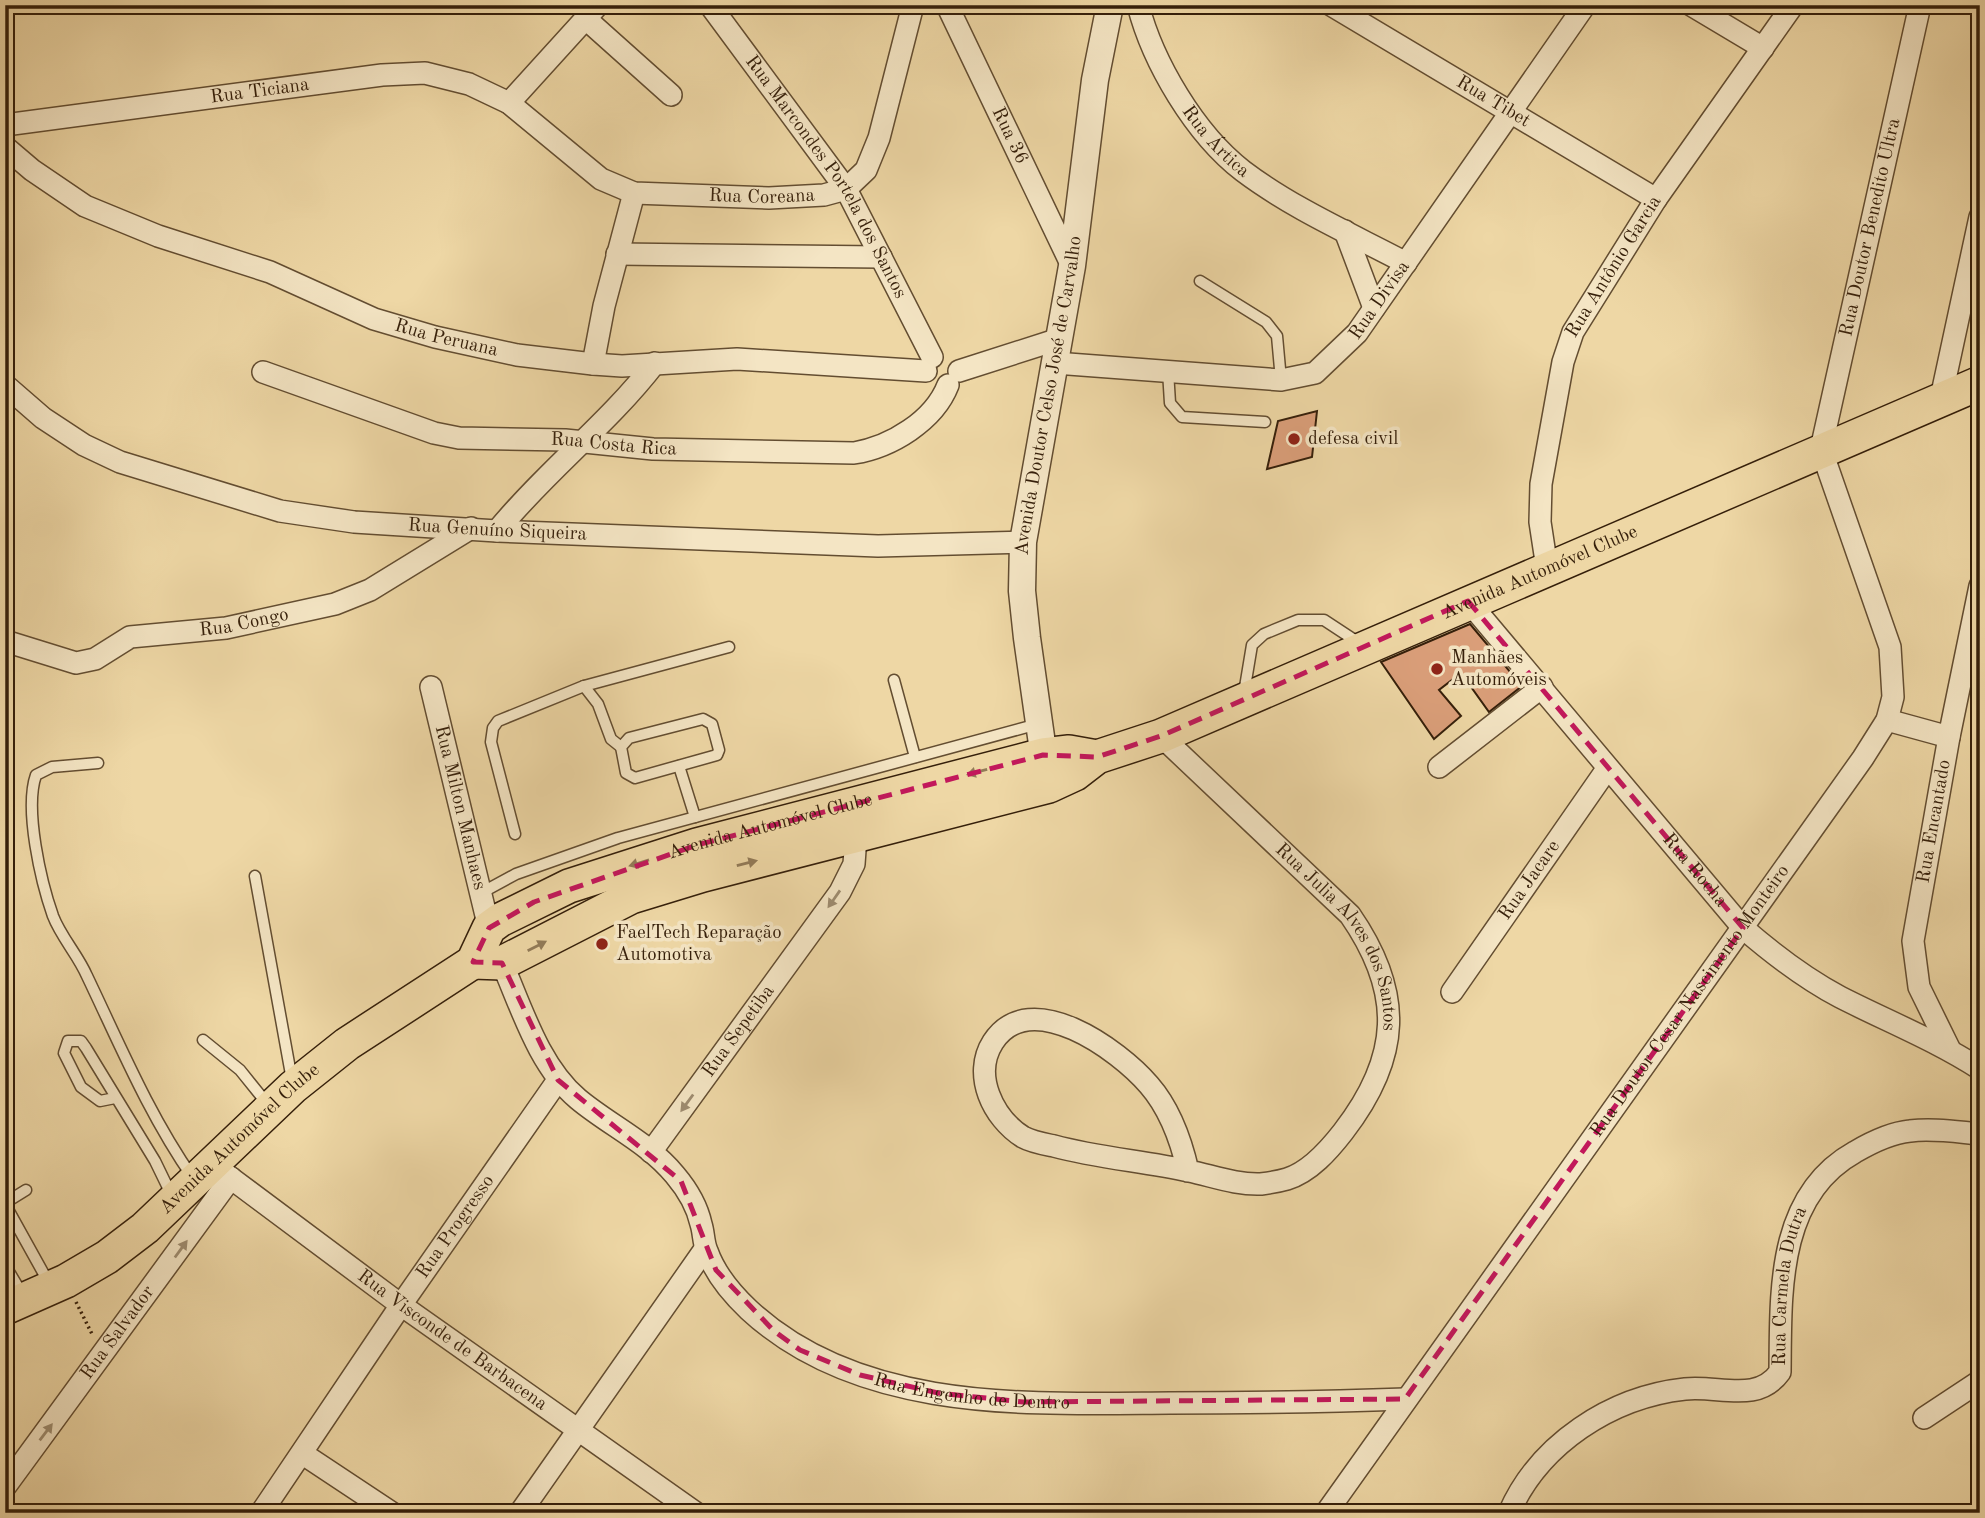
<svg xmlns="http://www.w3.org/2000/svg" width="1985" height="1518" font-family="'Old Standard TT',serif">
<rect width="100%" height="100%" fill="#eed7a5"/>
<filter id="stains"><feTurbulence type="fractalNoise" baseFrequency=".00286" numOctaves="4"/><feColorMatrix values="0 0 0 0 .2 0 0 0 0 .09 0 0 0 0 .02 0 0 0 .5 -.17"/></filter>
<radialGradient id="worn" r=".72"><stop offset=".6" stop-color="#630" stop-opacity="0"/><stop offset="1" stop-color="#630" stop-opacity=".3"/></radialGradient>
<g fill="#db9f7a" stroke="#351f0a" stroke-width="2">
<polygon points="1317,411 1312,457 1267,469 1278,421"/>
<polygon points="1470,624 1522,686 1489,712 1461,673 1439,690 1461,716 1434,739 1381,662"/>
</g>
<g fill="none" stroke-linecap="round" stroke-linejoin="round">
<defs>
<g id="service">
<polyline points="1200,281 1266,322 1277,336 1281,380"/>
<polyline points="1168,371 1170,403 1182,417 1265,422"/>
<polyline points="894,680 915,757"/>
<polyline points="584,686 729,647"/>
<polyline points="1244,693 1252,645 1264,634 1298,620 1324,620 1359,643"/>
<polygon points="703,719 712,724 719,750 717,755 635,778 626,773 621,747 629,738"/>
<path d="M98,763l-46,4 -16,8c-12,34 5,107 17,141 8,21 25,39 34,60 33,69 62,139 106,202"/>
<polyline points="679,766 695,817"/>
<polyline points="515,834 491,742 493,728 498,721 584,686 598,704 611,739 621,747"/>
<polyline points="255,876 292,1080"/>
<polyline points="481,893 516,874 618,838 1038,724"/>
<polyline points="203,1040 240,1070 269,1106"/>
<polyline points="115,1098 100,1101 81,1087 64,1053 68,1041 81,1041 86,1048 155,1161 172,1196"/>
<polyline points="5,1203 26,1190"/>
<polyline points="5,1204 50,1285"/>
<polyline points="5,1265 24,1297"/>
</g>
<g id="minor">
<path id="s1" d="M710,5l136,184 86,168"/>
<path id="s2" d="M947,5l125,261"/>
<path id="s3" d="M1138,5c15,58 57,129 105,166 49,37 108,63 163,92"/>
<path id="s4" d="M1331,5l325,194"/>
<polyline points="1691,5 1763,48"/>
<polyline points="586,19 671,95"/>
<polyline points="509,103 598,5"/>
<path id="s5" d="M5,125l377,-50 43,-2 44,11 40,19 92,76 33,14 135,5 55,-3 22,-6 20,-19 13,-32 34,-133"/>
<path id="s6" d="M5,147l27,23 53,36 73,30 112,36 104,47 61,18 82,18 76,9 29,2 115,-7 189,12"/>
<polyline points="1345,231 1374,308"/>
<polyline points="617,254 881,257"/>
<path id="s7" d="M1055,363l226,17 34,-7 42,-40 228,-328"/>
<polyline points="593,364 604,306 634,193"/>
<polyline points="959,371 1059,339"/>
<path id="s8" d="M263,372l171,61 25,5 106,2 88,9 201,4c37,-6 80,-32 94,-68"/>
<path id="s9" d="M5,385l38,33 41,27 36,17 160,49 74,11 143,9 381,15 145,-4"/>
<polyline points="1941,398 1980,217"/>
<path d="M497,531c49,-60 111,-107 158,-168"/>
<path id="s10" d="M1547,568l-7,-46 1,-38 22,-122 10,-30 83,-133 137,-194"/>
<path id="s11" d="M1468,601l275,327c30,26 61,50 97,69 47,24 95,43 140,72"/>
<path id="s12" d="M5,641l71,22 19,-4 35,-22 96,-9 109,-24 35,-14 101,-62"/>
<path id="s13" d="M431,687l58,241"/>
<polyline points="1887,720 1949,737"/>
<path id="s14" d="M1161,736l189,179c54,78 51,142 -7,217 -14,18 -33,40 -56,47 -7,2 -18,4 -26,5 -25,1 -48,-8 -72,-13 -45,-10 -91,-13 -135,-25 -10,-2 -22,-4 -31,-9 -30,-19 -51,-62 -30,-95 37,-57 126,8 156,43 21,24 32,55 39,86"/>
<polyline points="1439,767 1542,687"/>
<path id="s15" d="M502,963c20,46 37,103 76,136 31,26 71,44 97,76 11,13 22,31 26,49 3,9 2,18 6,27 8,23 24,42 42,59 111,103 280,94 421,93 79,0 157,-1 235,-4"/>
<path id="s16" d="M1452,992l155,-223"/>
<path id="s17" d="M1950,1050l-31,-63 -6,-46 36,-204 31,-151"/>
<path id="s18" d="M651,1152l189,-260 14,-28 2,-28"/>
<path id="s19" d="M212,1164l189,141 295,208"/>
<polyline points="1924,1418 1980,1381"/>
<polyline points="303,1454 392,1513"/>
<path id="s20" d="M5,1487l226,-309"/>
<path id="s21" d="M261,1513l140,-208 157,-225"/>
<polyline points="520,1513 705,1249"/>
<path id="s22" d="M1326,1513l537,-755 24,-38 6,-23 -3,-50 -69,-198 99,-444"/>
<path id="s23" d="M1509,1513c30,-69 102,-116 176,-124 34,-4 72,15 95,-17 1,-79 -4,-176 75,-220 17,-10 35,-19 55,-21 23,-3 47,1 70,3"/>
</g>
<g id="tertiary">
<path id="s24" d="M1046,772l-19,-134 -5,-47 1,-49 49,-276 23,-186 15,-75"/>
</g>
<g id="primary">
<path id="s25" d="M473,962l29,1 129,-66 72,-22 346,-89 26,-12 22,-17 64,-21 819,-353"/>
<path id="s26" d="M5,1308l61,-27 41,-24 38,-29 148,-141 54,-43 126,-82 16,-34 11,-8 69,-34 128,-41 346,-90 26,-3 28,5"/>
</g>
</defs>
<use href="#service" stroke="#634d31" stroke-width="13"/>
<use href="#minor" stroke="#634d31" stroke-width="24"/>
<use href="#tertiary" stroke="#634d31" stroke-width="29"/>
<use href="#primary" stroke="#351f0a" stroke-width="36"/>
<polyline stroke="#351f0a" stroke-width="3.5" stroke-dasharray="2 3.5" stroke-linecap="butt" points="76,1302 93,1336"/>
<use href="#service" stroke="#f4e5c4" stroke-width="10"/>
<use href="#minor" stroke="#f4e5c4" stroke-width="21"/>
<use href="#tertiary" stroke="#f4e5c4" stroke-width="26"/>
<use href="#primary" stroke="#eed7a5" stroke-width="33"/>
</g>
<defs><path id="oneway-solid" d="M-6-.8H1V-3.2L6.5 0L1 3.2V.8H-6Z" transform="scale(1.75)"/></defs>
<g fill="#927b58">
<use href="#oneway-solid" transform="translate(977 772) rotate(165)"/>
<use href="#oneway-solid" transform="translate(639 863) rotate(163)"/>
<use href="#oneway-solid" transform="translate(747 863) rotate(-14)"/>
<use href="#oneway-solid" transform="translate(537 946) rotate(-27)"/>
</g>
<g fill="#9e8c70">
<use href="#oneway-solid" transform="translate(834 899) rotate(125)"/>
<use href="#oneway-solid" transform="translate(687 1103) rotate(126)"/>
<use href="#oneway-solid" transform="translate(181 1249) rotate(-54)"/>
<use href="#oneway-solid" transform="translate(46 1432) rotate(-53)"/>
</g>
<path fill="none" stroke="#c2185b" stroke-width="5" stroke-dasharray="14 9" stroke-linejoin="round" d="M1468,601l275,327 -338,471 -382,3 -85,-9 -78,-18 -60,-25 -26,-19 -58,-61 -35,-89 -123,-101 -56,-117 -29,-1 16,-34 45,-26 163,-57 346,-90 54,2 64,-21z"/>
<g fill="#8f2418" stroke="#f4e5c4" stroke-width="2.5">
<circle cx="1294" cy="439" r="7"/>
<circle cx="1437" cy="669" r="7"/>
<circle cx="602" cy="944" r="7"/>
</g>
<g text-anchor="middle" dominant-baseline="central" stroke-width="7" stroke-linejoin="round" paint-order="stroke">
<g font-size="19" fill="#351f0a" stroke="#f4e5c4">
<text stroke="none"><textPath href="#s5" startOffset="257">Rua Ticiana</textPath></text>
<text stroke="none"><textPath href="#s4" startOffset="189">Rua Tibet</textPath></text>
<text stroke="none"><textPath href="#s2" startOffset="145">Rua 36</textPath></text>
<text stroke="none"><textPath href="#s3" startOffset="159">Rua Ártica</textPath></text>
<text stroke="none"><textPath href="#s1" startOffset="208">Rua Marcondes Portela dos Santos</textPath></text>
<text stroke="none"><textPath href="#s5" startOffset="796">Rua Coreana</textPath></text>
<text stroke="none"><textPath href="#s22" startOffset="1482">Rua Doutor Benedito Ultra</textPath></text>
<text stroke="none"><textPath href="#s10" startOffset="317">Rua Antônio Garcia</textPath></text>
<text stroke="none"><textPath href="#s7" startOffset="359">Rua Divisa</textPath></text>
<text stroke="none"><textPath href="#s6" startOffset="485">Rua Peruana</textPath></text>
<text stroke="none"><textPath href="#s24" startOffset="380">Avenida Doutor Celso José de Carvalho</textPath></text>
<text stroke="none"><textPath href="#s8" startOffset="362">Rua Costa Rica</textPath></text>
<text stroke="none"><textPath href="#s9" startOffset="525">Rua Genuíno Siqueira</textPath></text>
<text stroke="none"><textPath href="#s25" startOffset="1143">Avenida Automóvel Clube</textPath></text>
<text stroke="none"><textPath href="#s12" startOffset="250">Rua Congo</textPath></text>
<text stroke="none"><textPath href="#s13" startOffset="124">Rua Milton Manhaes</textPath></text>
<text stroke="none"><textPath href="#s17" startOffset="238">Rua Encantado</textPath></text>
<text stroke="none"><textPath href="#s26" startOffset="924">Avenida Automóvel Clube</textPath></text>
<text stroke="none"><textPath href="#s11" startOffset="352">Rua Rocha</textPath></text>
<text stroke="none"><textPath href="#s16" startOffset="136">Rua Jacare</textPath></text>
<text stroke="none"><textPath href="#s14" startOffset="273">Rua Julia Alves dos Santos</textPath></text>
<text stroke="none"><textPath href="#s22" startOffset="628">Rua Doutor Cesar Nascimento Monteiro</textPath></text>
<text stroke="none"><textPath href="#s18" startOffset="149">Rua Sepetiba</textPath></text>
<text stroke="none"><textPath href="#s26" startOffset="292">Avenida Automóvel Clube</textPath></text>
<text stroke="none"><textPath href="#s21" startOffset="346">Rua Progresso</textPath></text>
<text stroke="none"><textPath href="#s23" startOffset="413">Rua Carmela Dutra</textPath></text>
<text stroke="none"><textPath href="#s20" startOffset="191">Rua Salvador</textPath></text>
<text stroke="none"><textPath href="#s19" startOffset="298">Rua Visconde de Barbacena</textPath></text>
<text stroke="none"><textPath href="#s15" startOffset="681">Rua Engenho de Dentro</textPath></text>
</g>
<g font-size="19" fill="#351f0a" stroke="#f4e5c4" text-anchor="start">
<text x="1308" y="439">defesa civil</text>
<text x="1451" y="658">Manhães<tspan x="1451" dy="22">Automóveis</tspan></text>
<text x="616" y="933">FaelTech Reparação<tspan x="616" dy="22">Automotiva</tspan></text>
</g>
</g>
<rect width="1985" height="1518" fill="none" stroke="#eed7a5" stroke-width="28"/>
<rect x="7" y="7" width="1971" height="1504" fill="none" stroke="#351f0a" stroke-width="3.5"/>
<rect x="14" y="14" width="1957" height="1490" fill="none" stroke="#351f0a" stroke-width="2"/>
<rect width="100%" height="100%" filter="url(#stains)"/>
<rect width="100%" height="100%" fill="url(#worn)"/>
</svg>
